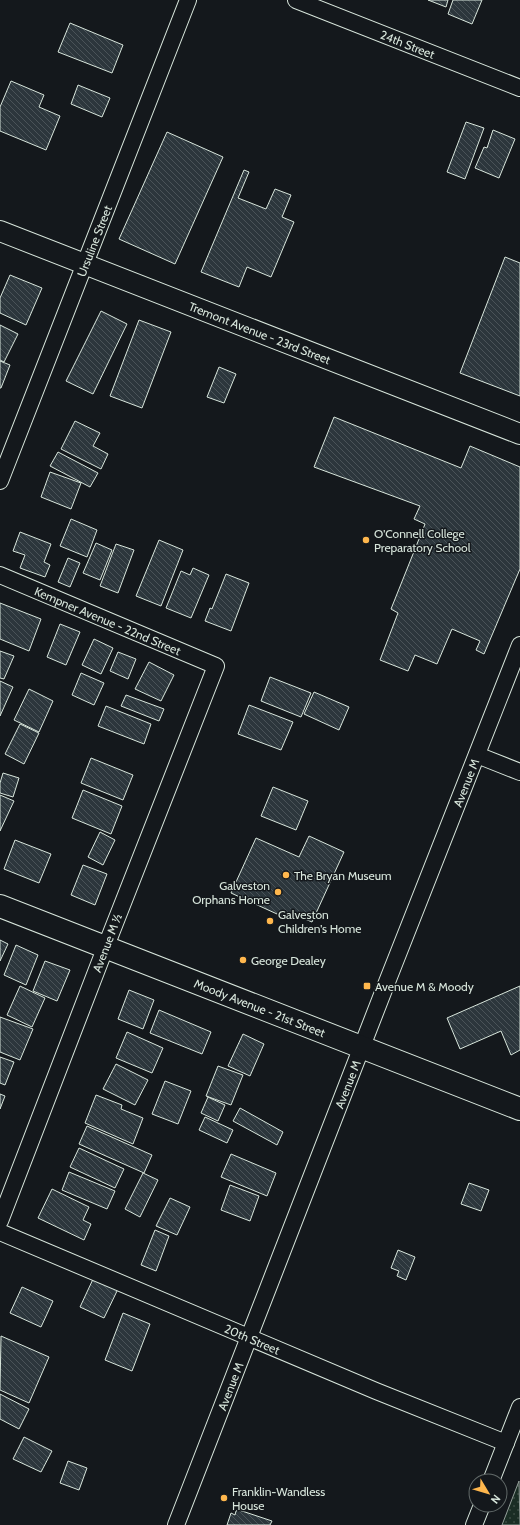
<svg xmlns="http://www.w3.org/2000/svg" width="520" height="1525" font-family="Cabin,sans-serif">
<defs>
<pattern id="park-dots" width="8" height="8" patternUnits="userSpaceOnUse"><rect width="8" height="8" fill="#1a2d24"/><path d="M2 2h.1M6 6h.1" fill="none" stroke="#3b4b43" stroke-width="1.8" stroke-linecap="round"/></pattern>
<pattern id="building-back-hatch" width="6" height="6" patternUnits="userSpaceOnUse"><rect width="6" height="6" fill="#2c363c"/><path d="M-1 5l2 2M0 0l6 6M5-1l2 2" fill="none" stroke="#4a5358"/></pattern>
</defs>
<rect width="100%" height="100%" fill="#14181c"/>
<polygon fill="url(#park-dots)" stroke="#939e99" points="519,1481 520,1525 502,1525"/>
<g fill="url(#building-back-hatch)" stroke="#d8e6dc">
<polygon points="428,0 448,0 446,7"/>
<polygon points="453,0 482,0 472,24 448,14"/>
<polygon points="70,23 123,45 112,73 58,52"/>
<polygon points="11,81 44,95 39,107 60,116 46,150 0,131 0,107"/>
<polygon points="78,85 110,98 102,117 71,104"/>
<polygon points="466,122 484,128 465,179 447,172"/>
<polygon points="493,130 515,139 499,178 475,168 484,147 487,148"/>
<polygon points="167,132 223,157 175,264 119,239"/>
<polygon points="244,170 249,172 238,198 266,209 275,189 291,195 282,217 294,222 271,277 247,267 239,287 201,272"/>
<polygon points="505,257 520,263 520,396 460,373"/>
<polygon points="10,275 42,288 26,325 0,313 0,298"/>
<polygon points="101,311 127,324 93,394 66,381"/>
<polygon points="139,320 171,332 142,408 110,396"/>
<polygon points="0,325 18,334 4,362 0,360"/>
<polygon points="0,361 10,365 1,388 0,388"/>
<polygon points="219,367 236,374 224,403 207,397"/>
<polygon points="334,417 461,468 470,446 520,467 520,569 484,654 476,650 480,641 452,629 437,664 415,655 408,671 380,660 398,613 391,609 425,524 414,519 420,506 314,467"/>
<polygon points="75,421 100,433 93,446 108,454 101,469 61,449"/>
<polygon points="58,452 98,473 90,487 50,466"/>
<polygon points="50,472 81,483 71,509 41,497"/>
<polygon points="71,519 97,530 87,557 60,546"/>
<polygon points="20,532 51,544 44,562 50,565 45,577 20,568 25,555 13,551"/>
<polygon points="159,540 183,550 161,606 136,596"/>
<polygon points="96,543 112,550 100,580 83,573"/>
<polygon points="116,544 134,550 118,593 100,586"/>
<polygon points="68,558 80,563 70,587 58,582"/>
<polygon points="193,568 209,575 191,618 166,608 181,571 190,575"/>
<polygon points="226,574 249,583 231,631 205,621 210,608 212,609"/>
<polygon points="0,603 41,619 29,651 0,639"/>
<polygon points="60,624 80,632 66,665 47,657"/>
<polygon points="94,639 113,648 101,674 82,665"/>
<polygon points="0,651 14,656 4,679 0,678"/>
<polygon points="118,652 136,659 128,679 110,671"/>
<polygon points="149,662 174,675 161,701 135,689"/>
<polygon points="81,673 104,683 94,705 72,695"/>
<polygon points="270,677 311,693 301,717 261,701"/>
<polygon points="0,681 13,687 0,716"/>
<polygon points="29,689 53,701 39,732 14,720"/>
<polygon points="314,692 349,707 339,730 304,714"/>
<polygon points="126,695 164,709 159,721 121,706"/>
<polygon points="249,705 293,722 281,750 238,734"/>
<polygon points="106,706 151,724 144,744 98,726"/>
<polygon points="20,724 39,733 24,764 5,754"/>
<polygon points="91,758 133,775 123,800 81,783"/>
<polygon points="3,773 19,778 13,797 0,793 0,783"/>
<polygon points="273,787 308,801 296,830 261,816"/>
<polygon points="83,790 122,806 111,834 72,818"/>
<polygon points="0,795 14,801 0,831"/>
<polygon points="100,832 115,840 103,865 88,857"/>
<polygon points="309,836 344,852 312,922 291,913 288,919 231,893 256,838 299,857"/>
<polygon points="15,840 51,854 39,883 4,869"/>
<polygon points="83,865 107,874 95,905 71,895"/>
<polygon points="0,940 8,944 0,961"/>
<polygon points="16,945 38,955 26,985 4,975"/>
<polygon points="45,961 70,970 57,1001 33,991"/>
<polygon points="20,986 45,998 32,1027 7,1015"/>
<polygon points="520,986 520,1050 511,1055 501,1031 460,1049 447,1018"/>
<polygon points="129,990 154,1000 143,1029 118,1019"/>
<polygon points="159,1010 211,1032 202,1054 150,1033"/>
<polygon points="0,1017 33,1029 20,1060 0,1052"/>
<polygon points="127,1032 163,1048 152,1073 116,1058"/>
<polygon points="243,1034 264,1044 250,1076 228,1066"/>
<polygon points="0,1057 14,1062 5,1085 0,1083"/>
<polygon points="116,1064 148,1080 135,1105 103,1089"/>
<polygon points="218,1066 243,1075 231,1105 206,1096"/>
<polygon points="165,1081 191,1091 178,1124 152,1114"/>
<polygon points="0,1094 5,1096 0,1109"/>
<polygon points="96,1095 122,1105 121,1109 143,1118 133,1144 85,1123"/>
<polygon points="208,1097 225,1105 218,1121 201,1113"/>
<polygon points="240,1108 283,1132 277,1145 233,1121"/>
<polygon points="205,1117 233,1130 227,1143 199,1130"/>
<polygon points="87,1126 152,1155 144,1173 79,1144"/>
<polygon points="79,1148 124,1169 115,1188 70,1167"/>
<polygon points="231,1154 276,1173 267,1196 221,1177"/>
<polygon points="69,1172 115,1191 107,1209 62,1190"/>
<polygon points="143,1173 158,1180 140,1217 125,1209"/>
<polygon points="469,1183 489,1190 481,1211 461,1204"/>
<polygon points="230,1185 259,1196 250,1221 221,1210"/>
<polygon points="52,1189 89,1207 83,1220 91,1224 84,1240 38,1218"/>
<polygon points="170,1198 190,1207 177,1235 156,1226"/>
<polygon points="155,1230 169,1236 156,1271 141,1265"/>
<polygon points="398,1250 415,1257 406,1280 397,1276 399,1271 391,1268"/>
<polygon points="94,1277 118,1289 104,1318 80,1307"/>
<polygon points="22,1287 53,1301 41,1327 10,1313"/>
<polygon points="123,1313 150,1324 132,1371 105,1360"/>
<polygon points="1,1336 49,1357 29,1403 0,1390"/>
<polygon points="0,1394 29,1409 19,1429 0,1419"/>
<polygon points="24,1437 52,1451 41,1472 13,1459"/>
<polygon points="68,1461 87,1468 79,1490 60,1483"/>
<polygon points="239,1510 272,1521 270,1525 227,1525 231,1513 235,1515 236,1511"/>
</g>
<g fill="none" stroke-linecap="round" stroke-linejoin="round">
<defs>
<g id="minor">
<path id="s1" d="M296,0l224,88"/>
<path id="s2" d="M0,481l188,-481"/>
<path id="s3" d="M0,575l216,91 -110,280 -106,275"/>
<polyline points="477,755 520,772"/>
<path id="s4" d="M0,1232l376,159 130,52"/>
<polyline points="491,1481 520,1407"/>
<path id="s5" d="M176,1525l211,-543 133,-337"/>
<polyline points="474,1525 482,1505"/>
</g>
<g id="tertiary">
<path id="s6" d="M0,231l520,203"/>
</g>
<g id="secondary">
<path id="s7" d="M0,906l520,203"/>
</g>
</defs>
<use href="#minor" stroke="#d8e6dc" stroke-width="18"/>
<use href="#tertiary" stroke="#d8e6dc" stroke-width="22"/>
<use href="#secondary" stroke="#d8e6dc" stroke-width="24"/>
<use href="#minor" stroke="#14181c" stroke-width="16"/>
<use href="#tertiary" stroke="#14181c" stroke-width="20"/>
<use href="#secondary" stroke="#14181c" stroke-width="22"/>
</g>
<g fill="#ffb74d" stroke="#14181c" stroke-width="1.5">
<circle cx="366" cy="540" r="4"/>
<circle cx="286" cy="875" r="4"/>
<circle cx="278" cy="892" r="4"/>
<circle cx="270" cy="921" r="4"/>
<circle cx="243" cy="960" r="4"/>
<rect x="363" y="982" width="8" height="8" rx="2"/>
<circle cx="224" cy="1498" r="4"/>
</g>
<g text-anchor="middle" dominant-baseline="central" stroke-width="3" stroke-linejoin="round" paint-order="stroke">
<g font-size="12" fill="#d8e6dc" stroke="#14181c">
<text stroke="none"><textPath href="#s1" startOffset="120">24th Street</textPath></text>
<text stroke="none"><textPath href="#s2" startOffset="258">Ursuline Street</textPath></text>
<text stroke="none"><textPath href="#s6" startOffset="279">Tremont Avenue - 23rd Street</textPath></text>
<text stroke="none"><textPath href="#s3" startOffset="117">Kempner Avenue - 22nd Street</textPath></text>
<text stroke="none"><textPath href="#s5" startOffset="797">Avenue M</textPath></text>
<text transform="translate(107 943) rotate(-69)">Avenue M ½</text>
<text stroke="none"><textPath href="#s7" startOffset="279">Moody Avenue - 21st Street</textPath></text>
<text stroke="none"><textPath href="#s5" startOffset="473">Avenue M</textPath></text>
<text stroke="none"><textPath href="#s4" startOffset="274">20th Street</textPath></text>
<text stroke="none"><textPath href="#s5" startOffset="149">Avenue M</textPath></text>
</g>
<g font-size="12" fill="#d8e6dc" stroke="#14181c" text-anchor="start">
<text x="374" y="533">O'Connell College<tspan x="374" dy="14">Preparatory School</tspan></text>
<text x="294" y="875">The Bryan Museum</text>
<text x="270" y="885" text-anchor="end">Galveston<tspan x="270" dy="14">Orphans Home</tspan></text>
<text x="278" y="914">Galveston<tspan x="278" dy="14">Children's Home</tspan></text>
<text x="251" y="960">George Dealey</text>
<text x="375" y="986">Avenue M &amp; Moody</text>
<text x="232" y="1491">Franklin-Wandless<tspan x="232" dy="14">House</tspan></text>
</g>
</g>
<g transform="translate(488 1493) rotate(128)"><circle r="19" fill="#14181c" stroke="#626a69"/>
<path d="M0-3L7 15L0 10L-7 15Z" fill="#ffb74d"/>
<text y="-6" font-size="11" font-weight="bold" text-anchor="middle" fill="#d8e6dc">N</text>
</g>
</svg>
